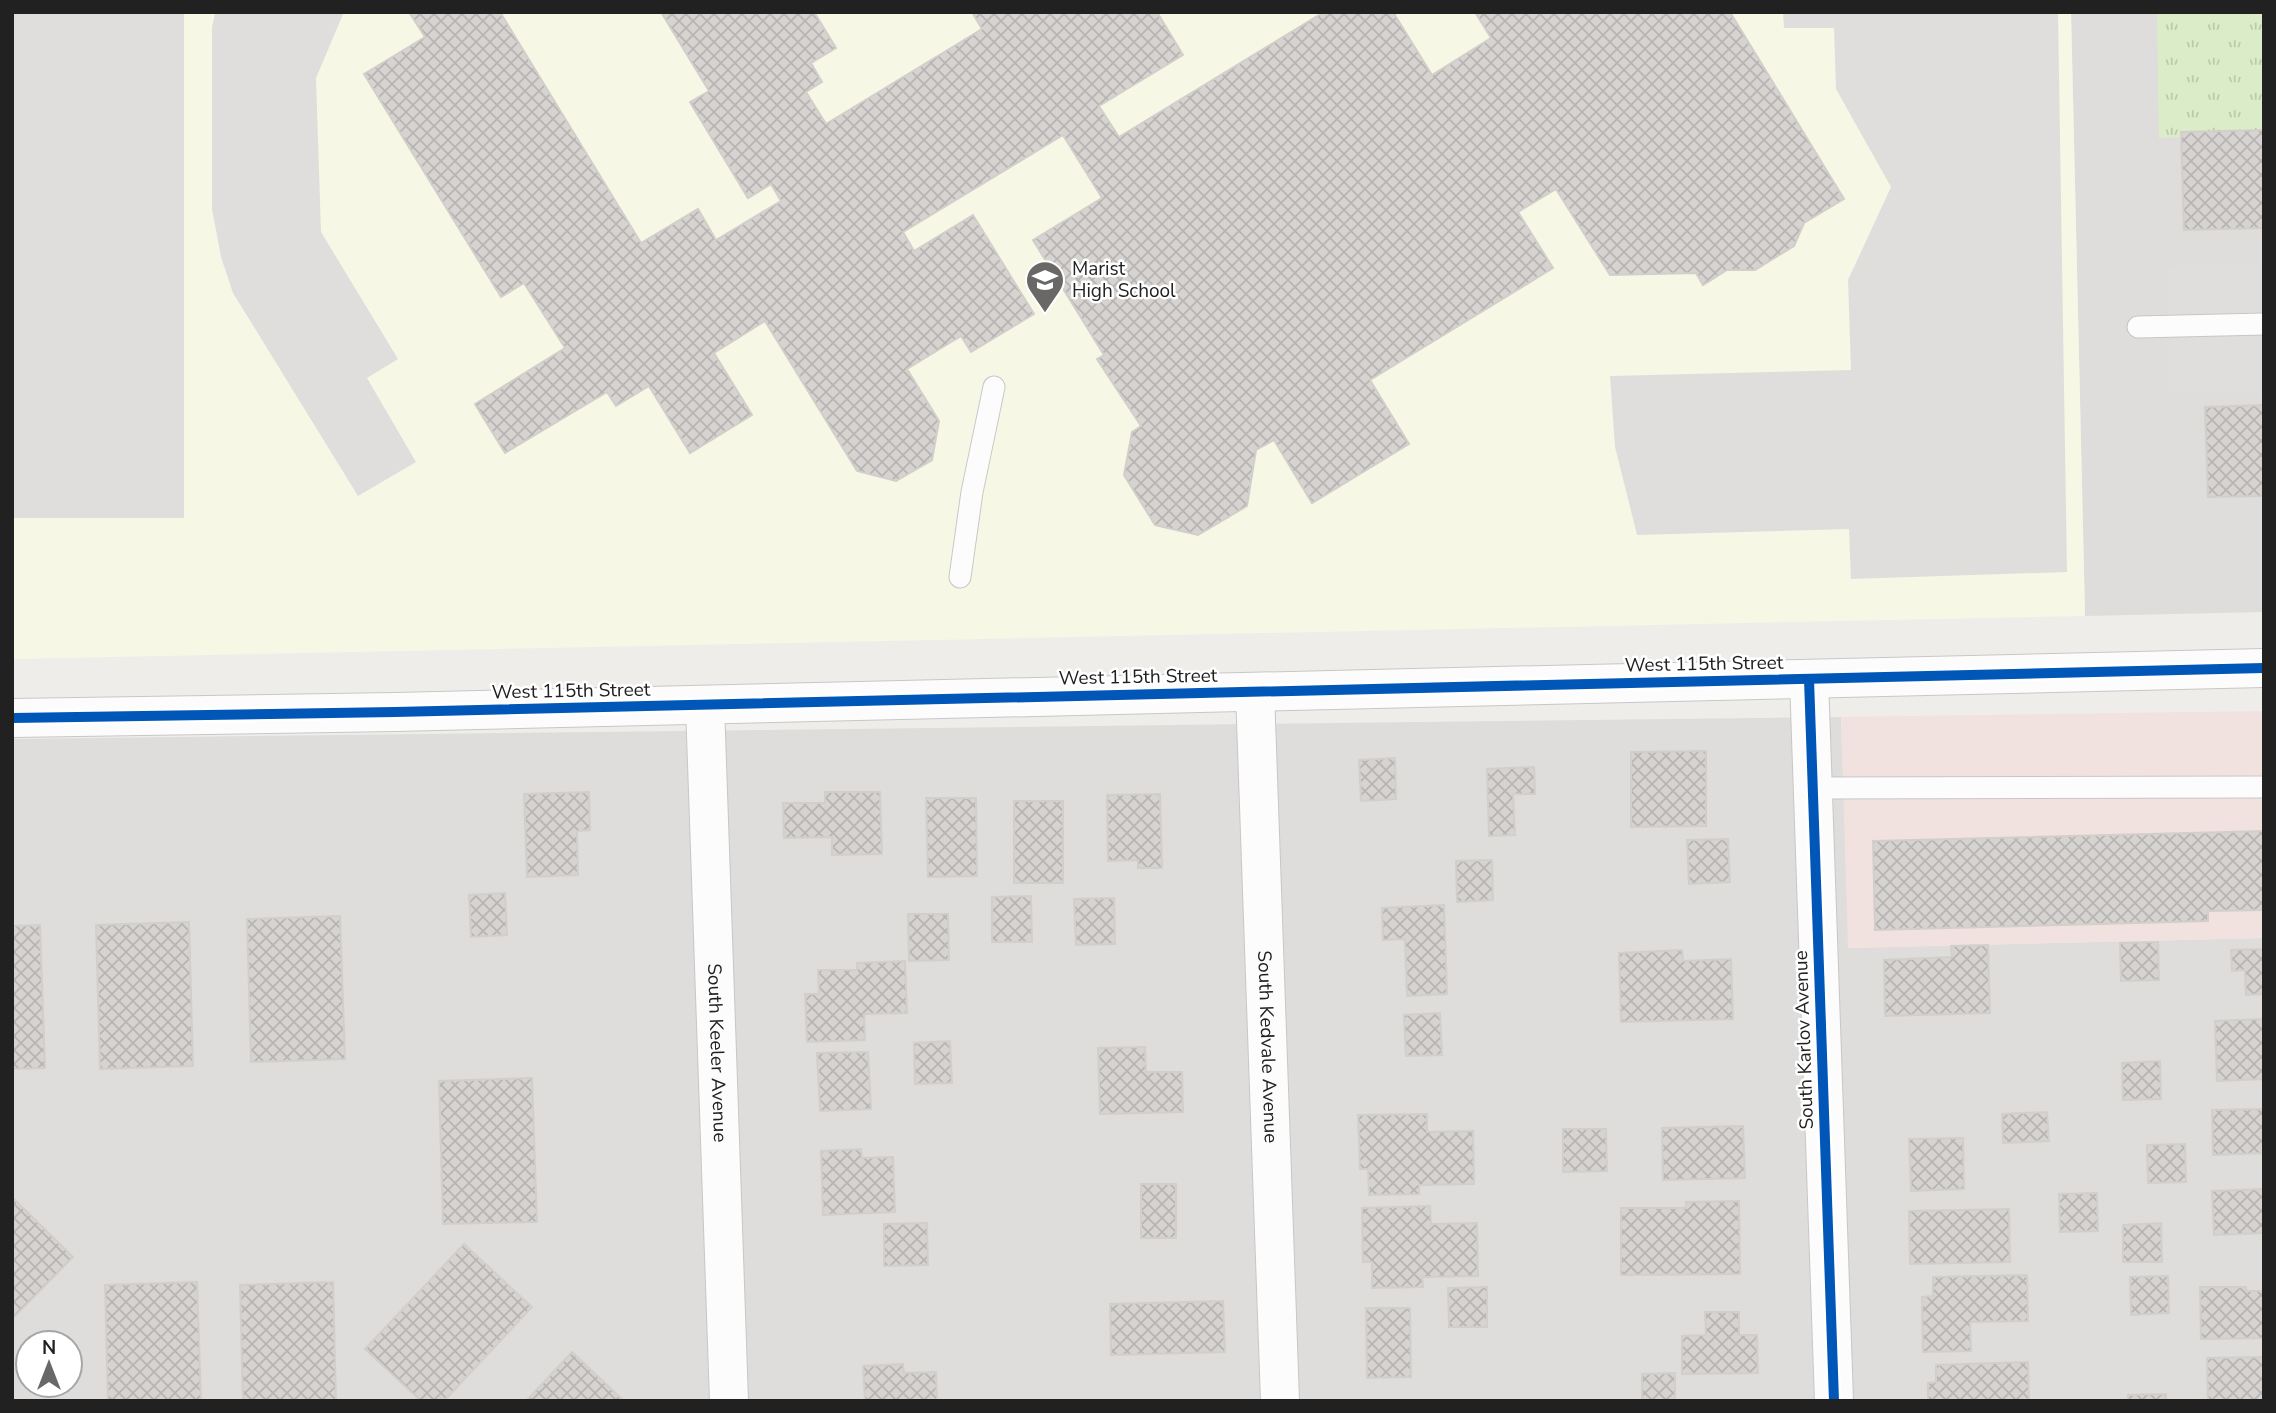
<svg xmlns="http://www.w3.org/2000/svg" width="2276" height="1413" font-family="'Nunito Sans',sans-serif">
<defs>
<pattern id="grass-tufts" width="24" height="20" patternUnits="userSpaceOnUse" patternTransform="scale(1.75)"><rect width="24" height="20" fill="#dbecc9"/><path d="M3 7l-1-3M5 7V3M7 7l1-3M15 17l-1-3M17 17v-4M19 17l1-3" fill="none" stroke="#bccaac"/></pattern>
<pattern id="building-cross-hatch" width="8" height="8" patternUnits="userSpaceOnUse" patternTransform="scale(1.75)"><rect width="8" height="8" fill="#d6d3d1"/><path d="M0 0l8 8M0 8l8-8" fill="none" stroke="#b7b5b3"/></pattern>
</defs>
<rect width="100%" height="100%" fill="#efedea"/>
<g fill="#dedddb" fill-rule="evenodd">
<polygon points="2071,12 2264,12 2264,612 2085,616"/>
<path d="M1841,717l8,231 415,-10v463h-2252v-662zM28,1343h42v42h-42z"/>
</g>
<polygon fill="#f1e2e0" points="2264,711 2264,938 1848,948 1841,717"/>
<polygon fill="#f7f7e6" points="12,12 2071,12 2085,616 12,659"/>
<polygon fill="url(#grass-tufts)" points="2157,12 2264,12 2264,133 2159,138"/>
<g fill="#dfdedd">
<rect x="12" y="12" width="172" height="506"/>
<polygon points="215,12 344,12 316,78 321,232 398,359 367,378 416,462 358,496 233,293 221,257 212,209 212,28"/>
<polygon points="1783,12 2058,12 2067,572 1851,579 1849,529 1637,535 1615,447 1610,376 1851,370 1848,280 1891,187 1836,89 1834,28 1784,28"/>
<polygon points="2264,264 2264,390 2169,393 2167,266"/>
</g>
<g fill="url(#building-cross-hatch)" stroke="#d2cfcb" stroke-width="2">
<polygon points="409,12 500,12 641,243 698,209 716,240 781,201 771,184 748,198 690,102 709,91 661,12 814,12 836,48 811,63 822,82 806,92 826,124 982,29 972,12 1157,12 1183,55 1099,106 1119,137 1324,12 1393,12 1432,75 1491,38 1475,12 1730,12 1844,199 1804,223 1794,246 1755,270 1727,270 1703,285 1696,273 1610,275 1556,189 1518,212 1553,268 1370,380 1409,444 1312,503 1274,440 1256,450 1247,506 1198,535 1155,525 1124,475 1132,432 1141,426 1097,359 1104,355 1033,240 1102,198 1063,135 903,232 914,251 973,215 1034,314 971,352 961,336 907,369 939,421 932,460 896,481 857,471 765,321 714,353 752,415 690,453 649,386 616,406 607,392 505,453 475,404 565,348 524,283 501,297 364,74 425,37"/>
<polygon points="2264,130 2264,228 2184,230 2181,132"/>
<polygon points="2264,405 2264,496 2208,497 2205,407"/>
<polygon points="1706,751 1706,826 1631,827 1631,752"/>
<polygon points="1395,758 1396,799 1361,801 1359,760"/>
<polygon points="1534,767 1535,794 1513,794 1515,835 1489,836 1487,769"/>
<polygon points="589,792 590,830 577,831 578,875 527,877 524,794"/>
<polygon points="825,792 880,792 882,854 832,855 832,837 784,838 783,803 825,803"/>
<polygon points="1160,794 1162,868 1138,868 1138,860 1108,861 1107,795"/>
<polygon points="926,798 976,798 977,876 928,877"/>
<rect x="1014" y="801" width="49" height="82"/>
<polygon points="2264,831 2264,910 2208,911 2208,921 1875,930 1873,841"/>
<polygon points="1728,839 1730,882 1689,884 1687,840"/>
<polygon points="1492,860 1493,900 1457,902 1456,861"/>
<polygon points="505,893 507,935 471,937 469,895"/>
<polygon points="1031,896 1032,942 992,942 992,897"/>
<polygon points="1114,898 1115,944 1076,945 1074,899"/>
<polygon points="1444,905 1447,994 1407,996 1405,939 1383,940 1382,908"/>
<polygon points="908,914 948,914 949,960 909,961"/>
<polygon points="340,916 345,1059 251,1062 247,919"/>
<polygon points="189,922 193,1066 100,1069 96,925"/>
<polygon points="40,925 45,1068 12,1069 12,926"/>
<polygon points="2158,942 2159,980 2121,981 2120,943"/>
<polygon points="1988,945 1990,1013 1885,1016 1884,960 1952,957 1951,946"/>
<polygon points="2264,949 2264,994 2246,995 2245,970 2232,971 2231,950"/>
<polygon points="1682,950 1683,961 1731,959 1733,1019 1621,1022 1619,953"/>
<polygon points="905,961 907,1013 864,1014 865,1040 807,1042 805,994 819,994 818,970 857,970 857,963"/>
<polygon points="1440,1013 1442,1055 1406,1056 1404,1015"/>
<polygon points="2264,1019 2264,1079 2217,1081 2215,1021"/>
<polygon points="950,1041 952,1083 915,1084 914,1043"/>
<polygon points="1145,1047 1146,1072 1182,1072 1183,1112 1100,1114 1098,1048"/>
<polygon points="868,1052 871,1109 820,1111 817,1053"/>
<polygon points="2160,1061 2161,1099 2123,1100 2122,1063"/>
<polygon points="532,1078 537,1222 443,1224 439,1081"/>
<polygon points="2264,1109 2264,1153 2213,1155 2212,1110"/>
<polygon points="2047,1112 2049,1141 2003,1143 2002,1114"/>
<polygon points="1427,1114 1427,1132 1473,1131 1474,1184 1419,1185 1419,1194 1369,1195 1368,1169 1360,1169 1358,1115"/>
<polygon points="1743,1126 1745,1178 1663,1180 1662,1128"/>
<polygon points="1563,1129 1606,1129 1607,1171 1563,1172"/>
<polygon points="1963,1138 1964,1189 1911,1191 1909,1139"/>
<polygon points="2185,1144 2186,1182 2148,1183 2147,1145"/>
<polygon points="861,1149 862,1158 893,1157 895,1212 823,1215 821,1151"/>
<rect x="1141" y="1184" width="35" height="54"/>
<polygon points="2264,1189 2264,1233 2214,1235 2212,1191"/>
<polygon points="2097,1193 2098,1231 2060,1232 2059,1194"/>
<polygon points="12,1197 73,1257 12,1319"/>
<polygon points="1739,1201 1740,1274 1621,1275 1621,1208 1686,1208 1686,1202"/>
<polygon points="1430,1206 1431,1224 1477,1223 1478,1276 1422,1277 1423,1287 1372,1288 1372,1262 1363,1262 1362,1208"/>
<polygon points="2009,1209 2010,1262 1910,1264 1909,1211"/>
<polygon points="927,1223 928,1265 884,1266 884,1224"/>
<polygon points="2161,1223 2162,1262 2123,1262 2123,1225"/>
<polygon points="464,1244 532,1307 444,1401 421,1401 365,1349"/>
<polygon points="2027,1275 2028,1321 1970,1322 1971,1351 1923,1352 1922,1297 1933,1296 1933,1277"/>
<polygon points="2168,1276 2169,1313 2131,1315 2130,1277"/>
<polygon points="197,1282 201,1401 108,1401 105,1285"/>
<polygon points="333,1282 336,1401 243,1401 240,1285"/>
<polygon points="1487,1287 1487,1327 1449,1327 1448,1288"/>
<polygon points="2200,1287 2246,1287 2246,1291 2264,1291 2264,1338 2201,1339"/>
<polygon points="1223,1301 1225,1352 1111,1355 1110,1304"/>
<polygon points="1366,1308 1410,1308 1411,1377 1367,1378"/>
<polygon points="1705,1312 1739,1312 1739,1335 1757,1335 1758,1373 1682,1374 1682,1336 1706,1335"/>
<polygon points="572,1352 624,1401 526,1401"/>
<polygon points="2264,1357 2264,1401 2208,1401 2207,1358"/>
<polygon points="2028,1362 2029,1401 1928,1401 1928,1383 1936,1382 1936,1365"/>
<polygon points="903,1364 904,1373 936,1372 937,1401 865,1401 863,1366"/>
<polygon points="1675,1373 1675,1401 1642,1401 1642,1374"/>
<polygon points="2166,1394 2166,1401 2128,1401 2128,1395"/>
</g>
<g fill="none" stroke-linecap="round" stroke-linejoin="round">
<defs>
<g id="service">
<polyline points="2138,327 2264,324"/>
<polyline points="960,577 972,492 994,387"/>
<polyline points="1813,788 2264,787"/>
</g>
<g id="minor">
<polyline points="1809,679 1834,1401"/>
<path id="s1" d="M1255,692l25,709"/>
<path id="s2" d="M705,705l24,696"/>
</g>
<polyline id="tertiary" points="12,718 395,712 2264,668"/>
</defs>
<use href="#service" stroke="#c8c7c6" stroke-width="23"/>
<use href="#minor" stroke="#c8c7c6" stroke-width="40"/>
<use href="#tertiary" stroke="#c8c7c6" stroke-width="40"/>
<use href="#service" stroke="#fdfcfc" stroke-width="21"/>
<use href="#minor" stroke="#fdfcfc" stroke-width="38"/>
<use href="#tertiary" stroke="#fdfcfc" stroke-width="38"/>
<defs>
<g id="cycleway">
<polyline points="1809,679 1834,1401"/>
<polyline points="12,718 395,712 2264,668"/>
</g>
</defs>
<use href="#cycleway" stroke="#fff" stroke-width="15"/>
<use href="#cycleway" stroke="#0057b8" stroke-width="10"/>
</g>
<defs>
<symbol id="school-pin" viewBox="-11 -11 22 30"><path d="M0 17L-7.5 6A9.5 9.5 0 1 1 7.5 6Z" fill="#696867" stroke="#fff"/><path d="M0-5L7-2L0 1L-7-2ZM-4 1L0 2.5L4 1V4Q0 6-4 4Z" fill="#fff"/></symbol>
</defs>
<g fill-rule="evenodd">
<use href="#school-pin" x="1023" y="258" width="44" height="60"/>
</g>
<g text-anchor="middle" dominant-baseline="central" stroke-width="5" stroke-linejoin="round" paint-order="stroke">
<g font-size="19" fill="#212121" stroke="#fff" text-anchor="start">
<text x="1072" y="269">Marist<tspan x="1072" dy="22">High School</tspan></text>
</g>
<g font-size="19" fill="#212121" stroke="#fff">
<text transform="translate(1704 664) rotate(-1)">West 115th Street</text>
<text transform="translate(1138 677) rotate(-1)">West 115th Street</text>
<text transform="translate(571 691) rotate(-1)">West 115th Street</text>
<text transform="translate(1804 1040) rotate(-92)">South Karlov Avenue</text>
<text stroke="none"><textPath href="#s1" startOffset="355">South Kedvale Avenue</textPath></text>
<text stroke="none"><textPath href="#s2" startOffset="348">South Keeler Avenue</textPath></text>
</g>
</g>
<rect width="2276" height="1413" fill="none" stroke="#212121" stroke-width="28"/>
<g transform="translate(49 1364)"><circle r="33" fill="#ffffff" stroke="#a6a6a6" stroke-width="2"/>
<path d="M0-5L12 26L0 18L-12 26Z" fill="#696867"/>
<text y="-10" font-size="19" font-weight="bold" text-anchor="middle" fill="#212121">N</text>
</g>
</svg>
